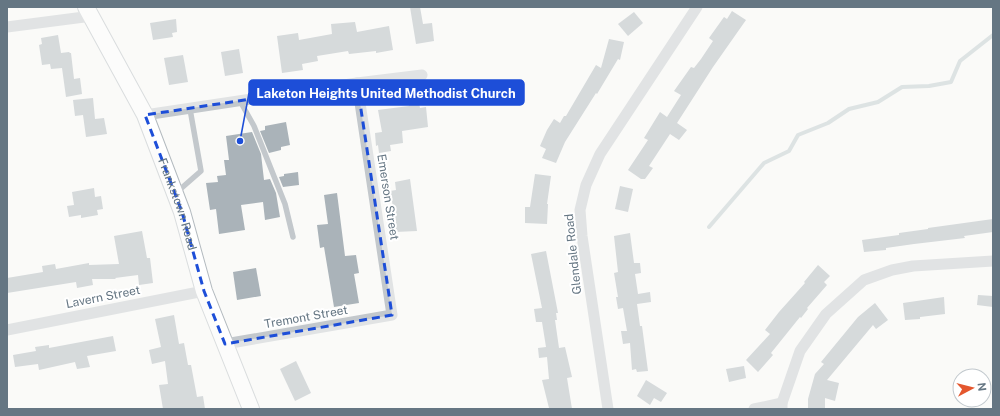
<svg xmlns="http://www.w3.org/2000/svg" width="1000" height="416" font-family="'Public Sans',sans-serif">
<rect width="100%" height="100%" fill="#fafaf8"/>
<g fill="none" stroke-linecap="round" stroke-linejoin="round">
<polyline stroke="#bbc7cb" stroke-width="4" points="709,227 764,163 789,151 798,135 828,123 849,109 878,102 902,87 929,86 951,82 960,61 993,35"/>
</g>
<g fill="#aab3b9">
<polygon points="410,7 420,7 423,24 432,23 434,41 416,44"/>
<polygon points="732,11 746,20 713,67 677,123 687,130 679,140 670,134 649,166 653,168 645,179 641,179 628,170 648,140 644,138 660,112 667,117 681,95 674,91 691,67 694,68 701,59 713,41 709,38 724,17 727,19"/>
<polygon points="634,12 643,23 628,36 618,24"/>
<polygon points="176,19 177,32 172,33 173,37 153,40 150,23"/>
<polygon points="355,22 357,32 389,26 393,50 376,53 376,51 349,54 348,51 317,56 318,61 302,64 303,70 282,73 277,36 298,33 299,40 332,34 331,24"/>
<polygon points="58,35 61,53 69,52 70,53 71,53 74,79 80,78 82,94 66,97 62,68 51,69 50,64 42,65 39,45 42,44 41,38"/>
<polygon points="609,39 624,42 620,60 618,59 597,94 596,93 565,142 556,163 542,158 546,149 540,146 547,130 554,119 560,123 564,116 566,116 596,65 601,68"/>
<polygon points="239,49 243,73 225,76 221,52"/>
<polygon points="183,55 188,82 169,85 164,58"/>
<polygon points="93,98 95,119 104,118 107,134 86,137 83,115 75,116 73,100"/>
<polygon points="418,99 420,108 426,107 428,127 402,131 403,143 390,145 391,151 379,153 378,145 376,146 375,133 382,132 378,110 409,106 408,100"/>
<polygon points="286,122 290,145 281,147 281,150 269,153 260,131 265,130 265,126"/>
<polygon points="252,132 261,154 264,180 270,179 276,193 280,217 265,220 263,202 241,205 245,230 219,234 216,209 210,210 206,183 218,182 217,176 226,175 224,160 229,160 226,136"/>
<polygon points="298,172 299,185 283,187 279,177 284,176 284,174"/>
<polygon points="535,174 551,176 547,204 548,204 547,224 525,223 525,207 530,207"/>
<polygon points="410,179 417,231 395,232 394,223 396,222 390,191 396,190 395,182"/>
<polygon points="620,186 633,189 628,212 615,209"/>
<polygon points="94,188 95,197 101,196 103,209 97,210 98,215 81,218 81,215 69,217 67,206 74,205 72,192"/>
<polygon points="337,193 345,256 356,255 359,273 354,274 359,303 334,307 324,247 320,248 317,225 328,224 324,195"/>
<polygon points="993,219 993,232 964,236 965,238 914,244 886,248 886,250 864,252 862,240 899,235 899,233 928,229 928,228"/>
<polygon points="142,231 147,258 150,258 153,283 139,285 138,275 115,278 116,279 92,279 93,285 77,288 76,282 7,293 7,278 43,272 42,266 55,264 56,269 89,263 89,265 119,264 114,236"/>
<polygon points="630,233 634,263 640,263 641,273 635,274 638,294 650,292 651,302 637,304 640,326 642,326 648,371 637,372 636,369 632,370 630,343 623,344 621,331 627,331 623,308 618,309 616,297 618,297 614,273 618,272 614,236"/>
<polygon points="546,251 558,313 556,313 557,320 555,320 559,348 565,347 572,377 567,378 572,409 555,409 554,408 549,408 542,380 549,379 547,357 539,358 538,348 546,347 542,322 536,322 534,309 542,308 531,254"/>
<polygon points="818,265 830,276 824,282 827,285 807,308 808,309 801,318 800,317 771,353 773,355 758,372 746,360 770,334 765,330 779,312 805,283 804,282"/>
<polygon points="256,268 261,296 237,300 233,272"/>
<polygon points="978,295 993,296 993,307 977,305"/>
<polygon points="944,297 945,314 920,317 920,319 905,320 903,303"/>
<polygon points="875,303 888,320 876,329 873,325 827,380 839,383 835,401 825,398 825,409 808,409 808,399 815,374 824,364 821,362 858,317"/>
<polygon points="174,315 179,344 184,343 188,365 191,365 197,397 203,396 205,409 163,409 159,385 168,384 165,361 152,364 149,350 161,347 155,319"/>
<polygon points="113,336 116,351 87,356 90,367 77,369 75,362 39,370 38,364 15,367 13,355 36,351 35,347 49,345 49,348"/>
<polygon points="296,361 311,393 295,401 280,369"/>
<polygon points="744,366 746,378 729,382 726,369"/>
<polygon points="646,380 667,393 661,402 654,398 650,405 637,396"/>
</g>
<g fill="none" stroke-linecap="round" stroke-linejoin="round">
<defs>
<g id="secondary">
<path id="s1" d="M86,7l59,108 37,97 22,79 47,118"/>
</g>
</defs>
<use href="#secondary" stroke="#b3babf" stroke-width="18"/>
<g stroke="#c3c8cc" stroke-width="5.5">
<polyline points="240,101 254,126 285,204 293,237"/>
<polyline points="177,192 201,171 190,109"/>
</g>
<g stroke="#c3c8cc" stroke-width="11">
<polyline points="7,27 92,16"/>
<polyline points="145,115 357,83 422,75"/>
<polyline points="7,330 204,291"/>
<polyline points="225,344 392,315 357,83"/>
<polyline points="608,409 582,236 580,210 586,185 600,154 697,7"/>
<polyline points="754,409 782,403"/>
<polyline points="782,409 782,403 800,351 826,314 864,280 892,270 913,266 993,261"/>
</g>
<use href="#secondary" stroke="#fff" stroke-width="16"/>
</g>
<path d="M0 0H1000V416H0ZM357,83l35,232 -167,29 -21,-53 -22,-79 -37,-97z" fill="#fafaf8" fill-opacity=".55" fill-rule="evenodd"/>
<path fill="none" stroke="#1d4ed8" stroke-width="3" stroke-dasharray="8 5" stroke-linejoin="round" d="M357,83l35,232 -167,29 -21,-53 -22,-79 -37,-97z"/>
<g text-anchor="middle" dominant-baseline="central" stroke-width="4" stroke-linejoin="round" paint-order="stroke">
<g font-size="12" fill="#657683" stroke="#fff">
<text transform="translate(388 197) rotate(81)">Emerson Street</text>
<text stroke="none"><textPath href="#s1" startOffset="218">Frankstown Road</textPath></text>
<text transform="translate(573 254) rotate(-96)">Glendale Road</text>
<text transform="translate(103 297) rotate(-11)">Lavern Street</text>
<text transform="translate(306 317) rotate(-10)">Tremont Street</text>
</g>
</g>
<path fill="none" stroke="#1d4ed8" stroke-width="1.5" d="M240 141L249 93"/>
<circle fill="#1d4ed8" stroke="#fff" stroke-width="1.5" cx="240" cy="141" r="4"/>
<rect fill="#1d4ed8" stroke="#1d4ed8" stroke-width="1.5" x="249" y="80" width="275" height="25" rx="4"/>
<g font-size="13" text-anchor="middle" font-weight="bold" fill="#fff">
<text x="386" y="98">Laketon Heights United Methodist Church</text>
</g>
<rect width="1000" height="416" fill="none" stroke="#657683" stroke-width="16"/>
<g transform="translate(972 388) rotate(83)"><circle r="19" fill="#ffffff" stroke="#c1c8cd"/>
<path d="M0-3L7 15L0 10L-7 15Z" fill="#e4572e"/>
<text y="-6" font-size="11" font-weight="bold" text-anchor="middle" fill="#657683">N</text>
</g>
</svg>
